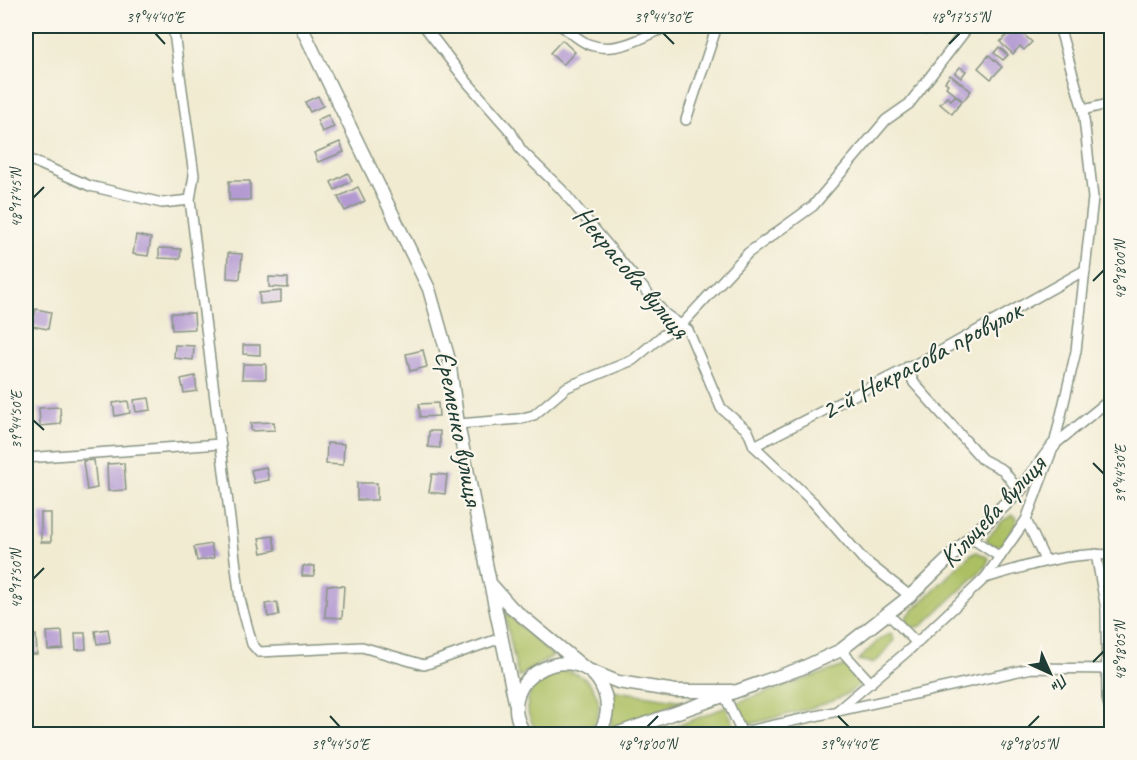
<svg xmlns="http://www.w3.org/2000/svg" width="1137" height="760" font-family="Caveat,sans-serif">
<rect width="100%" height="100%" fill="#fbf7ec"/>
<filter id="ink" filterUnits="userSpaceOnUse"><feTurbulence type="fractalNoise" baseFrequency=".0167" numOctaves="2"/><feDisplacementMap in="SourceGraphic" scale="12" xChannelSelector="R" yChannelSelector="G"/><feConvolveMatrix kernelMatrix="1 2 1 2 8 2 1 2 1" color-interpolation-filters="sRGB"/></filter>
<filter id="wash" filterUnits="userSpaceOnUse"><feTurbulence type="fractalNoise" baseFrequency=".008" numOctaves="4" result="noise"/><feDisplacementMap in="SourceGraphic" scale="24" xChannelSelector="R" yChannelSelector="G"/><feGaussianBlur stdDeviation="1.35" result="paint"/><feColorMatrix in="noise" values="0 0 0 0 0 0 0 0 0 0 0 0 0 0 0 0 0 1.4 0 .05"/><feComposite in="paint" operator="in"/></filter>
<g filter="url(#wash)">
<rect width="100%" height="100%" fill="#f1ebd2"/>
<g fill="#acbf62" stroke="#667e4b" stroke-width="1.5">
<polygon points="1012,515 1016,517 1017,522 1003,544 995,546 986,540 1002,521"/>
<polygon points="977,552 989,558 986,566 925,623 919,627 910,627 906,617 971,554"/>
<polygon points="504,611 553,656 518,677"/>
<polygon points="891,633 894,640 879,659 872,663 858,660 881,638"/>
<path d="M850,664l10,18c-7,20 -87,35 -109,42 -10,-2 -14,-7 -18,-17l2,-4z"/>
<path d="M555,671c37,-5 60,39 30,63h-44c-23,-20 -15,-54 14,-63z"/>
<polygon points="611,690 683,701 611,729"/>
<path d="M726,707l8,18c-18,16 -56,9 -78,9z"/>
</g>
<g id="blocks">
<g fill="#b299d2">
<polygon points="915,26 935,26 925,35"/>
<polygon points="1015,27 1032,42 1024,50 1020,46 1013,54 1000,42"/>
<polygon points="562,40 575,52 563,65 550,53"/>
<polygon points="999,47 1008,55 1003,60 994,53"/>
<polygon points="989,55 1002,67 991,79 978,68"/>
<polygon points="960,67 966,71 961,78 955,73"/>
<polygon points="950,75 971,91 963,101 946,87 948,84 945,82"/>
<polygon points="318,96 323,106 310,112 305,102"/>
<polygon points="955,96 962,101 952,114 940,104 947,97 951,100"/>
<polygon points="328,115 334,127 322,132 317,120"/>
<polygon points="340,142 344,152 318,162 314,153"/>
<polygon points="348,173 352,181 335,190 331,182"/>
<rect x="229" y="181" width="21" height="19"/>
<polygon points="358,187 365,201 345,211 338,197"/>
<polygon points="136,235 151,238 148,256 133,254"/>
<polygon points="159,248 181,249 180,259 159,258"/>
<polygon points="228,253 242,254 240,279 227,278"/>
<polygon points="269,277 288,278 288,288 269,287"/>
<polygon points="281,291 281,302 260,304 259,293"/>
<polygon points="36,309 51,312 48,329 32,326"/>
<polygon points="171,313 194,313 195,329 172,330"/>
<polygon points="175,345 194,346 193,360 174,358"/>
<polygon points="243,345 260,345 260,355 243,354"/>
<polygon points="423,350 427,367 410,371 406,354"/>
<polygon points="243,364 266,364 266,379 242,379"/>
<polygon points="195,376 197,391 184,393 181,379"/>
<polygon points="149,398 151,410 136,412 134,400"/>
<polygon points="128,401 130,413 115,416 113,403"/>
<polygon points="438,403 439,416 420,417 419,404"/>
<polygon points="60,407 61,424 40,426 39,408"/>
<polygon points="274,422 275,430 251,431 251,423"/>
<polygon points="429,431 440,431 440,448 428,447"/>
<polygon points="327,443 344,444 343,465 326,464"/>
<polygon points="94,460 97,488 87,490 83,461"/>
<polygon points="124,463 126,490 108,491 107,464"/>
<polygon points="266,467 269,480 254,483 251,470"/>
<polygon points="432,474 447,475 445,494 429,492"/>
<rect x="357" y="483" width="20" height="17"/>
<rect x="41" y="513" width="10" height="29"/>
<polygon points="273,536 276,550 262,553 259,538"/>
<polygon points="211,544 214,558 197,561 194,547"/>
<polygon points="303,566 315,566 314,576 302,576"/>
<polygon points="327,585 344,586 342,618 325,617"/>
<polygon points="277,602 279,615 268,617 265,604"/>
<polygon points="108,629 110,642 97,644 95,631"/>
<polygon points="62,631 63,649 48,650 47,632"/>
<polygon points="75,633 85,633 86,649 76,650"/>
<polygon points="36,635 37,654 26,654 26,636"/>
</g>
</g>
</g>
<g filter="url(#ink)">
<use href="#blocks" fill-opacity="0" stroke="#889483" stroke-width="1.5"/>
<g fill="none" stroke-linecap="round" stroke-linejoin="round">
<defs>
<g id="minor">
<polyline points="424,26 468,83 511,132 521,150 561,189 665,314 688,330 721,408 748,431 754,446 814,503 863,559 910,596"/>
<path d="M561,26c9,5 17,14 27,18 28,11 56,-7 80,-18"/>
<polyline points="1083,110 1112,103"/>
<polyline points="686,120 717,26"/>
<polyline points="26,158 90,186 162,203 190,200 194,175 173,26"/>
<polyline points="190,200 240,599 252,644 259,652 362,647 424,665 501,638"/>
<polyline points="907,367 914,383 982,459 1003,470 1019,491"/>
<polyline points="458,424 519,419 534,415 567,387 633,360 663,335 684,322 748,253 813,206 886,120 909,104 969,26"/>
<polyline points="1054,445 1112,398"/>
<polyline points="754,446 939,352 1085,270"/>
<polyline points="26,458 220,444"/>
<polyline points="1026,520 1045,560"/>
<polyline points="971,538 1000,557"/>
<polyline points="1096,554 1106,609 1107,699 1112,716"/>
<path d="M985,578c42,-12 82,-26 127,-23"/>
<polyline points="888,614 917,643"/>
<polyline points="841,650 871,683"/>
<polyline points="724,694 742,733"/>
<polyline points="837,711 910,649 985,578 1026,520 1054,445 1076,351 1093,198 1083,110 1059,26"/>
<polyline points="734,734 1032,668 1112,669"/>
</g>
<g id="tertiary">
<polyline points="301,26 429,289 449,360 458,424 490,583 511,607 586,669 618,682 676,691 732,691"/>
<polyline points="491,587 515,702"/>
<path d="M525,734c-39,-59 61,-103 80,-39 4,14 1,28 -7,39"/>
<polyline points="616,734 802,668 841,650 910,596 1019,491 1054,445"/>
</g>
</defs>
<use href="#minor" stroke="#889483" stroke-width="12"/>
<use href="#tertiary" stroke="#889483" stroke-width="15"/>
<use href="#minor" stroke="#fff" stroke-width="9"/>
<use href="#tertiary" stroke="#fff" stroke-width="12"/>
</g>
</g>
<path fill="none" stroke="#1f3d34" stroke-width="2" d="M155,33l10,11M663,33l11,11M949,44l11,-11M33,198l11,-11M1093,281l11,-11M33,420l11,10M1093,463l11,11M33,579l11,-11M1093,662l11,-11M330,716l10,11M838,716l11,11M647,727l11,-11M1028,727l11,-11"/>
<g text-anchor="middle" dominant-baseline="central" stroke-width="4.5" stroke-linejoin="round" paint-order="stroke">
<g font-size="28" fill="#1f3d34" stroke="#fbf7ec">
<text transform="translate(632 272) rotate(50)">Некрасова вулиця</text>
<text transform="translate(921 360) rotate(-28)">2-й Некрасова провулок</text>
<text transform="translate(460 428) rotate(79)">Єременко вулиця</text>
<text transform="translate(992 511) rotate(-47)">Кільцева вулиця</text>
</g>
</g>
<rect width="1137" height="760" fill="none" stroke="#fbf7ec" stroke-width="66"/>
<g transform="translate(1050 673) rotate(135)" stroke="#fbf7ec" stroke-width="4.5" paint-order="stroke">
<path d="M0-4.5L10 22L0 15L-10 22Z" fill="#1f3d34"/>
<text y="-9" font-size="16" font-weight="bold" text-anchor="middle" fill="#1f3d34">Пн</text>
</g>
<rect x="33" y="33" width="1071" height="694" fill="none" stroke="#1f3d34" stroke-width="2"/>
<g font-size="15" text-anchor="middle" fill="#1f3d34">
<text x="155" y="22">39°44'40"E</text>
<text x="663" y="22">39°44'30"E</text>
<text x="960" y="22">48°17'55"N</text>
<text transform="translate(16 198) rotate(-90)" y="5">48°17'45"N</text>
<text transform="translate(1120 270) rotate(-90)" y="5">48°18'00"N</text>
<text transform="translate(16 420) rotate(-90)" y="5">39°44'50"E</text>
<text transform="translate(1120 474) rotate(-90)" y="5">39°44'30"E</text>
<text transform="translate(16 579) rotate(-90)" y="5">48°17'50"N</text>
<text transform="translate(1120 651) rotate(-90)" y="5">48°18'05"N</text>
<text x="340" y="749">39°44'50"E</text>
<text x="647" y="749">48°18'00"N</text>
<text x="849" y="749">39°44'40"E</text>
<text x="1028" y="749">48°18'05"N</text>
</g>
</svg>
